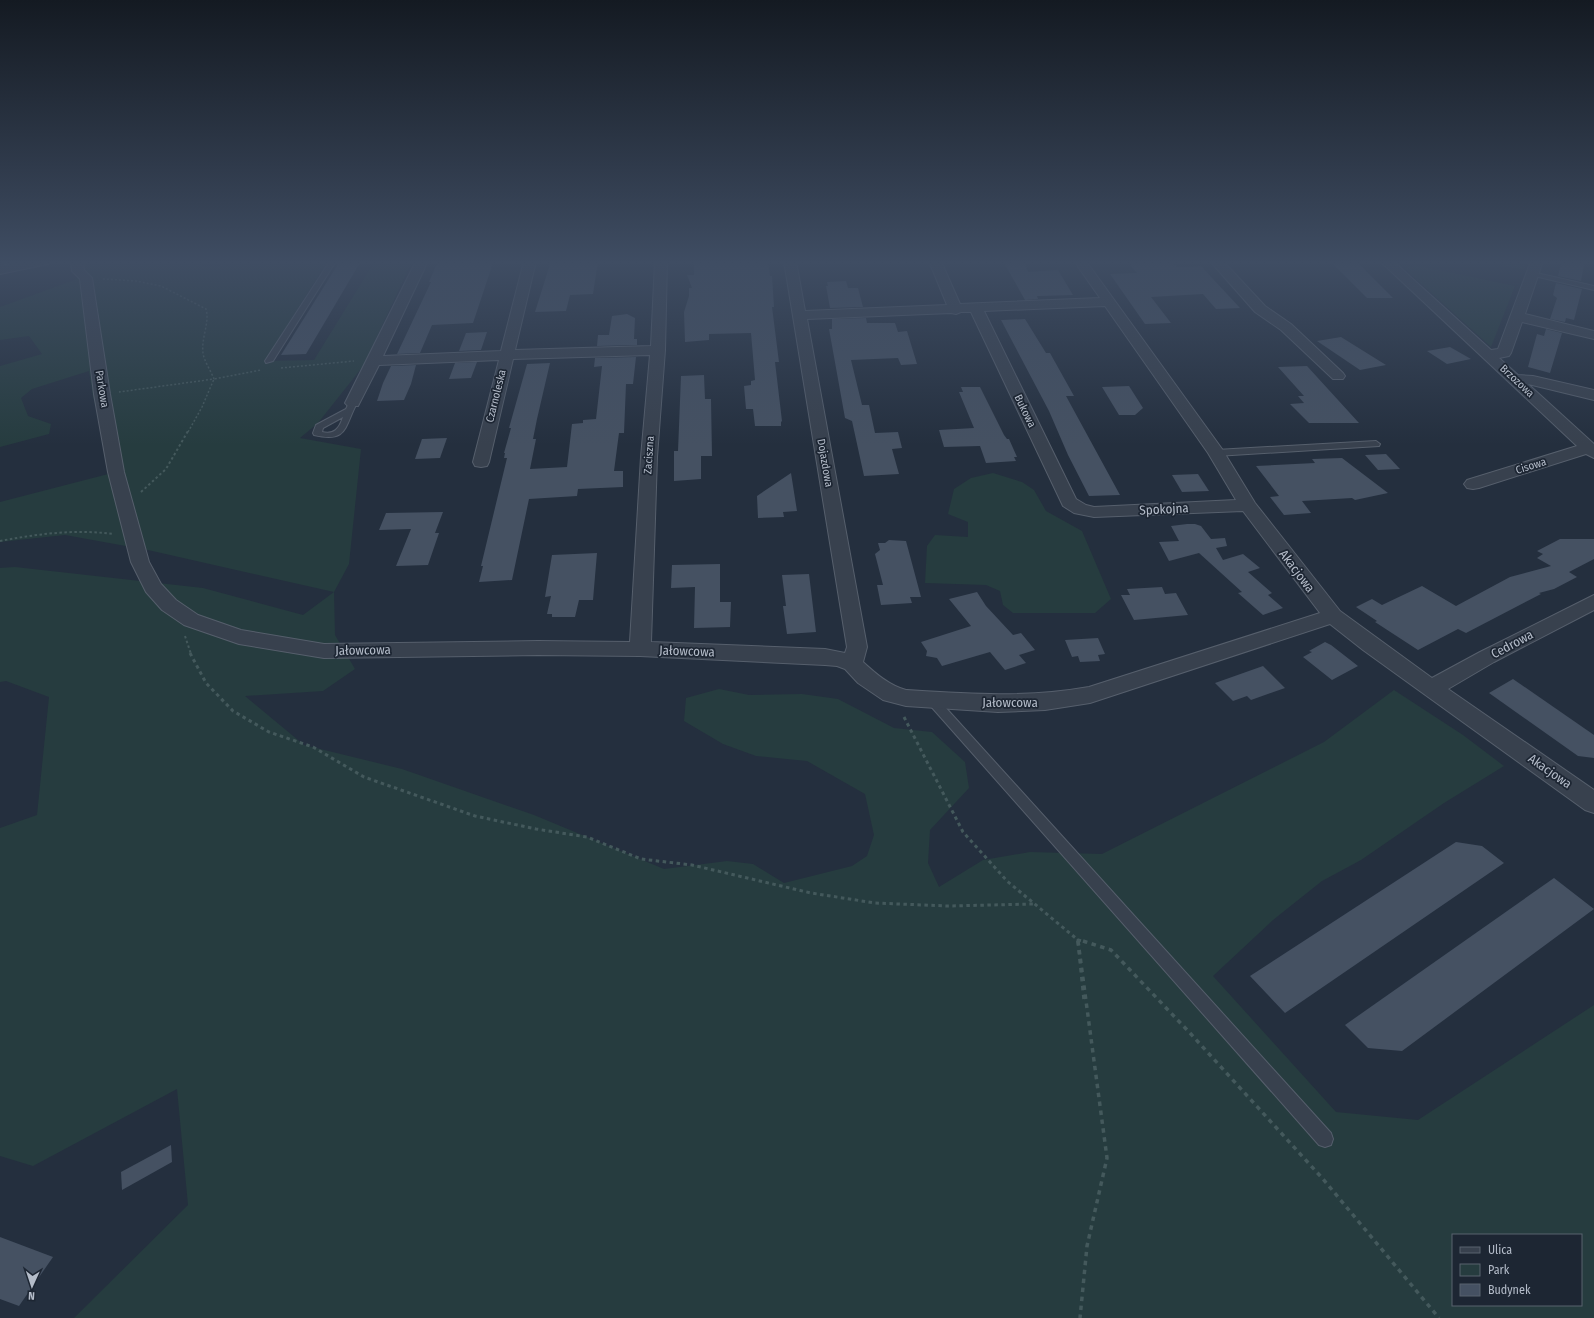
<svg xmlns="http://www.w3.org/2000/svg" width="1594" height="1318" font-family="'Fira Sans Condensed',sans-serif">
<rect width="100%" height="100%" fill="#242f3e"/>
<g fill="#263c3f" fill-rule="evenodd">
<path d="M84,261h123l-5,5 125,-4 -62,99 49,-1 61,-99h37l-48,104 -46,58 -18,15 61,11 -12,115 -15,28 1,43 20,34 -32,22 -78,5 59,49 98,24 132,46 130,54 63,-8 26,3 31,19 68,-17 15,-10 7,-21 -9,-41 -58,-33 -51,-5 -33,-12 -39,-23 2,-23 33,-9 30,6 53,-1 36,5 56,29 38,4 33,30 4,26 -39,42 -2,33 11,24 44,-27 47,-8 72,2 222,-112 70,-52 69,45 41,31 -60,37 -83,57 -39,21 -49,39 -60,56 123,136 82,8 176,-115v313h-1520l114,-113 -11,-116 -144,77 -33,-10v-328l37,-13 12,-118 -43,-16 -6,1v-114l15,-1 188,21 100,27 31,-23 -186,-42 -83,-15 -65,7v-40l116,-30 -23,-75 -4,-26 -57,18 -11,9 7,18 23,8 -2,10 -49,13v-81l42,-12 -13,-18 -29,4v-33l77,-28zM1453,1235h128v70h-128z"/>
<polygon points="1443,261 1526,261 1524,270 1500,265"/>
<polygon points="1415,265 1515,286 1491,347 1404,268"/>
<polygon points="993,473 1022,482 1034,490 1046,511 1082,531 1111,599 1095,613 1013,613 1003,605 1000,591 986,585 925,583 927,546 935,535 968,537 968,522 948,514 954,489 971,478"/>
</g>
<g fill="#455162">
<polygon points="340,261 361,261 306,354 281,355"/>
<polygon points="438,261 458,261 457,264 493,263 473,323 432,325 420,353 397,354 431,282 429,282"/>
<polygon points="551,261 598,261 593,294 570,295 566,311 535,312"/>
<polygon points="697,261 768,261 770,276 772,276 774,307 772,307 779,362 775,362 782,421 781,422 781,426 755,426 753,409 746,409 744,386 751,385 751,381 755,380 751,333 709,334 709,340 685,342 684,312 689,296 689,288 692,288 687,275 694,275 694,264 697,264"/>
<polygon points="1003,261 1024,261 1028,272 1058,270 1073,295 1040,296 1037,296 1038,299 1025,300"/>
<polygon points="1131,261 1171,261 1177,267 1201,266 1240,308 1216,309 1203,294 1151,297 1171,323 1145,324 1110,274 1137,273 1130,265 1134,264"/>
<polygon points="1330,261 1356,261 1393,298 1367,298"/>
<polygon points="1564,261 1584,264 1581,281 1558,276 1561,263 1564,263"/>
<polygon points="846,281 848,288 858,288 863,307 830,308 826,286 828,286 827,282"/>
<polygon points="1556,283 1582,289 1574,320 1566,318 1565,322 1550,319 1557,298 1553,295"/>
<polygon points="627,314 635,318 634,339 637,339 637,345 597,346 598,335 609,335 612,316"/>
<polygon points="866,318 867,323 895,323 898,332 907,331 917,364 901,365 898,358 851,360 862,405 869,405 875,433 898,432 902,448 892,449 899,474 864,476 852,421 845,418 829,329 832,329 832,319"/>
<polygon points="1025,319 1046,353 1050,353 1074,396 1066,396 1120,495 1089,496 1068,455 1049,411 1001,320"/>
<polygon points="1546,329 1562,333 1550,373 1528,367 1537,334 1544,336"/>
<polygon points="487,332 481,350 459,351 466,333"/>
<polygon points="1341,337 1386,365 1360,370 1317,341"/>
<polygon points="1450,347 1471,359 1447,364 1427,351"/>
<polygon points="636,357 633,384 626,384 624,433 619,433 614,471 623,471 623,487 578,489 577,496 529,499 512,580 479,582 483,566 481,566 507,458 504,458 505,453 504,453 511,428 509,428 527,364 550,363 537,419 533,439 536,439 530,469 567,467 572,424 583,423 583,420 596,419 602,366 594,367 595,358"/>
<polygon points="477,362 471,378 449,379 455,363"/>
<polygon points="416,365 411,384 404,400 377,401 383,383 391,366"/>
<polygon points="1307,366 1359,423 1309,423 1290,404 1304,403 1298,396 1304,396 1278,367"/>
<polygon points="704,375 705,399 711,399 712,456 701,456 701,479 674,481 674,451 678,451 681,376"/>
<polygon points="1129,386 1143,408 1135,415 1119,415 1102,387"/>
<polygon points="961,387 980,387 1004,435 1007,439 1009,439 1017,457 1014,457 1016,461 986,463 980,446 944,447 939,430 974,428 959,392 963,392"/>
<polygon points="447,438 440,458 415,459 422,439"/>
<polygon points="1386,454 1400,469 1378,470 1365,455"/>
<polygon points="1342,458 1388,493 1355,500 1352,498 1302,501 1311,513 1284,515 1270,497 1279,496 1256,466 1315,463 1312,459"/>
<polygon points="791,473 797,511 783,512 784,517 758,518 757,496"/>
<polygon points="1198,474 1209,491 1182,492 1172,475"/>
<polygon points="443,512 435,533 439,533 428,565 396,566 411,529 379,530 386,513"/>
<polygon points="1187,524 1195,524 1201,526 1211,539 1225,538 1227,546 1216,548 1223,560 1243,554 1260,568 1248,572 1272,593 1268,595 1283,608 1263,615 1238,593 1242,592 1199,553 1169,561 1159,542 1179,541 1171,526"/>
<polygon points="1560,539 1594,539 1594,559 1569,572 1577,577 1554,589 1539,593 1541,594 1466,633 1458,629 1418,650 1375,622 1377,621 1356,607 1372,599 1382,605 1422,586 1456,606 1510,577 1551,566 1537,558 1543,554 1537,551"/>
<polygon points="889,540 906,541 921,597 910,597 912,603 881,605 877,585 883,585 875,554 880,550 878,543 885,543"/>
<polygon points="597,553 593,600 579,600 575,617 552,617 552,614 547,614 551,596 545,597 552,555"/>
<polygon points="720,564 720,602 731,602 730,627 694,628 695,587 671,588 672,565"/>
<polygon points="809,574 816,632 787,634 783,606 786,606 782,575"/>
<polygon points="1162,587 1165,594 1176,593 1188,615 1134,620 1121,595 1130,595 1127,589"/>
<polygon points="977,592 986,606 1013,635 1021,633 1035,650 1019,655 1026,663 1005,670 990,652 942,666 937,658 926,656 927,651 921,642 971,626 949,599"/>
<polygon points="1098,638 1105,654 1098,655 1100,661 1080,662 1078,656 1072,657 1065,640"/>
<polygon points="1325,642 1331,645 1358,666 1332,680 1303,657 1312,652 1309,651"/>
<polygon points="1263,666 1285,688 1251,700 1247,696 1233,701 1215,683"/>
<polygon points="1513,679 1594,735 1594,758 1578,756 1489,693"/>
<polygon points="1456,842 1482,846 1504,863 1285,1013 1250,976"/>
<polygon points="1554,878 1594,909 1402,1051 1368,1048 1345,1025"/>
<polygon points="171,1145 172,1162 122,1190 121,1172"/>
<polygon points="0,1237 53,1257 19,1306 0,1299"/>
</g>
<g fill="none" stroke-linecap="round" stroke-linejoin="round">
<defs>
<g id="lane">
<polygon points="330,261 336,261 273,361 266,363 265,361"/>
<polygon points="1532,272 1594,286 1594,290 1530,275 1529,274"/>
<path d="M350,401h6l1,2c-13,24 -9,40 -43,32l-1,-2 3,-8 30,-16zM343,417c-4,12 -9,18 -21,15l1,-4z"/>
<polygon points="1376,441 1380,444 1379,446 1216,456 1212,453 1216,450"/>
<polygon points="932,696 936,697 1331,1133 1333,1139 1331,1145 1325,1147 1319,1145 928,703 926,700 928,697"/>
</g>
<g id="street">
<polygon points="26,261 50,261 48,264 0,274 0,266"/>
<path d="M71,261h12l1,9 8,8 18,116 14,78 25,90 12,22 15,16 22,15 43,15 83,14 214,-3 92,1 11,-185 9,-102 -137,4 -24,103 -2,4 -6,1 -6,-1 -2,-4 26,-102 -120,5 -21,41h-10l-3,-3 71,-142h12l-45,95 118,-5 23,-90h12l-21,89 136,-4 4,-85h12l-2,89 -8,107 -6,185 174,7 20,4 2,-6 -63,-386h12l9,50 142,-6 -18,-44h12l19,43 140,-6 -26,-37h12l136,188 33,54 85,108 92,67 48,-26 114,-57v15l-100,52 -46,27 146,101v23l-9,-3 -222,-160 -33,-26 -240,79 -45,7 -47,2 -92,-6 -23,-6 -25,-17 -13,-14 -8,-3 -12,-1 -185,-9 -102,-1 -214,3 -85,-14 -55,-19 -22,-15 -16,-18 -15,-30 -23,-90 -14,-78 -14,-115 -8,-8zM1105,306l103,147 28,47 -142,7 -8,-2 -10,-6 -92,-188zM961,312h10l92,194 11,7 20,4 149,-6 77,102 -231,74c-61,11 -121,7 -183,3 -16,-4 -31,-17 -43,-28l4,-15 -60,-328 144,-6 5,1z"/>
<polygon points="1210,261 1223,261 1265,306 1291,324 1343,373 1345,376 1343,379 1333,379 1281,330 1255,312"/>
<polygon points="1380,261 1393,261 1491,350 1498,349 1531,261 1543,261 1525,314 1594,331 1594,339 1522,322 1511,353 1509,356 1499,358 1518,375 1533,376 1594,390 1594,400 1528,384 1594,444 1594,458 1586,454 1479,488 1473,489 1467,488 1464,484 1467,480 1577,446"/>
</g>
</defs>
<use href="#lane" stroke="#565f6c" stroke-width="2"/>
<use href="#street" stroke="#565f6c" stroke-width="2"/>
<g stroke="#44595c" stroke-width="1.5" stroke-dasharray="2 2" stroke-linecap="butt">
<path d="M103,279l33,2 25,5 45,23c4,13 -5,29 -3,44 1,8 8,18 11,26l-95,13"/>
<polyline points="281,368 354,361"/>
<polyline points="188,432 202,407 214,379 261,370"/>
</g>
<g stroke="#44595c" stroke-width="2" stroke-dasharray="2.5 2.5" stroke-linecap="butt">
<polyline points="141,492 166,469 188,431"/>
<path d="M0,541c37,-7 75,-12 113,-7"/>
<polyline points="185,636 191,654"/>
</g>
<g stroke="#44595c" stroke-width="3" stroke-dasharray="3.5 3.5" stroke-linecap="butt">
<polyline points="190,653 206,683 233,711 269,732 313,747 364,777 475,816 536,829 587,837 641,859 692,865 811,893 875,903 948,906 1034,904"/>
<polyline points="904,717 963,832 1007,881 1078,940 1086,942"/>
<polyline points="1078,942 1078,940 1078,942"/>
</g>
<g stroke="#44595c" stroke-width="3.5" stroke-dasharray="4.5 4.5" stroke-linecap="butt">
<polyline points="1078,941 1084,999"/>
<polyline points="1078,941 1107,1158 1087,1246 1080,1318"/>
<polyline points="1083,941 1111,950 1190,1033 1323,1179 1439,1318"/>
</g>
<use href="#lane" fill="#38414e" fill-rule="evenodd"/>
<use href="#street" fill="#38414e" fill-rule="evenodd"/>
</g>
<linearGradient id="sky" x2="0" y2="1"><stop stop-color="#141a22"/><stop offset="0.59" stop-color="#3f4d63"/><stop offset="1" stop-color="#3f4d63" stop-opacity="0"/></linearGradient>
<rect width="1594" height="445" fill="url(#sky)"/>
<g text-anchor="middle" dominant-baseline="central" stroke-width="3.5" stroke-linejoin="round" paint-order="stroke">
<g font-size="11" fill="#b4bcc9" stroke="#1d2633">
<text transform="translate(1517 381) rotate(43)">Brzozowa</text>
<text transform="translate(102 389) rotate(81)">Parkowa</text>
<text transform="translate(496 396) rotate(-76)">Czarnoleska</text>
<text transform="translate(1025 411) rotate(64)">Bukowa</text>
<text transform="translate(649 455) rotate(-86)">Zaciszna</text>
<text transform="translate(825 463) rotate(80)">Dojazdowa</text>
<text transform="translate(1531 466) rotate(-17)">Cisowa</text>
</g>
<g font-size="13" fill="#b4bcc9" stroke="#1d2633">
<text transform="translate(1164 509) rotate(-3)">Spokojna</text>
<text transform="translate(1297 571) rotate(53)">Akacjowa</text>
<text transform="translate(1512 644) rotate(-28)">Cedrowa</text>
<text transform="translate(363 650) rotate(-1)">Jałowcowa</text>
<text transform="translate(687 651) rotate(2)">Jałowcowa</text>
<text x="1010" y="702">Jałowcowa</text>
<text transform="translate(1550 771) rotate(35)">Akacjowa</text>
</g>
</g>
<rect x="1452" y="1234" width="130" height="72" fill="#1d2633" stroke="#59626f"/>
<rect x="1460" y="1247" width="20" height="6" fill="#38414e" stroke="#59626f"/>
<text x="1488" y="1254" font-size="12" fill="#b4bcc9">Ulica</text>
<rect x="1460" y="1264" width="20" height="12" fill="#263c3f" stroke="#59626f"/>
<text x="1488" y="1274" font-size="12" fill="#b4bcc9">Park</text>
<rect x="1460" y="1284" width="20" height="12" fill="#455162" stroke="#59626f"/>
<text x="1488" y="1294" font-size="12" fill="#b4bcc9">Budynek</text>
<g transform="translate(32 1286) rotate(183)" stroke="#1d2633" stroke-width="3" paint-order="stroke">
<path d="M0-3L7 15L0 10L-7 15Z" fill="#b4bcc9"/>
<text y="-6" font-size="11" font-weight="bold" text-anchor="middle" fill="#b4bcc9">N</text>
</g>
</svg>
